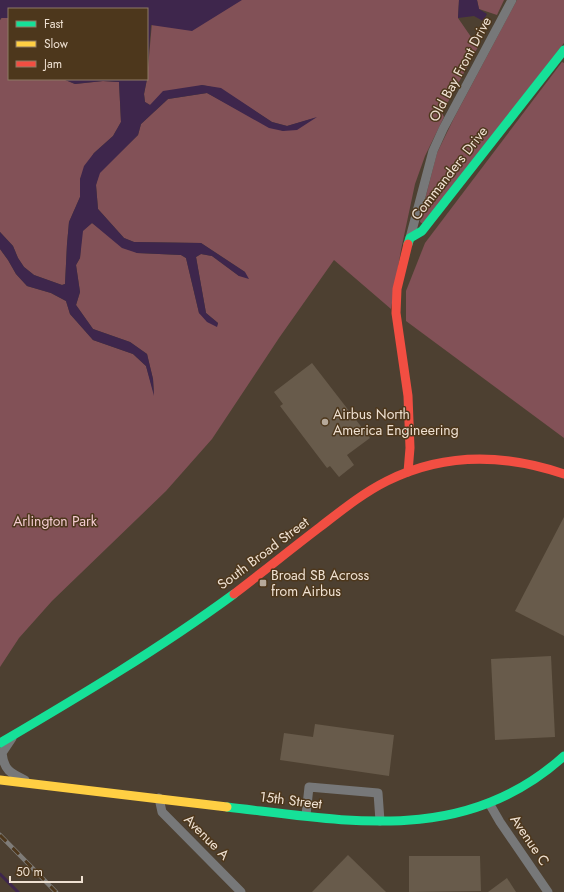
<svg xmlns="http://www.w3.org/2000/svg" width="564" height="892" font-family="Jost,sans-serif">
<rect width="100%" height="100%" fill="#4d4031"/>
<g fill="#825157">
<polygon points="154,0 459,0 458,18 478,47 442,113 444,117 425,156 415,184 401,250 391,309 334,260 279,338 212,439 166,491 52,601 19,638 0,667 0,249 8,260 16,274 27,286 51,293 66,301 70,314 93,340 133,354 146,366 154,394 153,379 147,354 130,342 93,329 76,305 80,292 76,265 80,258 82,231 92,223 137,253 181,255 186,258 199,313 217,326 218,323 206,313 196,257 201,254 212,256 239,276 245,272 201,243 134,242 124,238 98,209 96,185 99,173 138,135 141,124 168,99 207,93 240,111 283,131 315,118 287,126 272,122 221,89 202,85 150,105 145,102 144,94 147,79"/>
<polygon points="477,0 504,0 497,15 479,9"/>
<polygon points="517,0 564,0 564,43 423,224 420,222 422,211 437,153 454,118"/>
<polygon points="9,9 9,79 63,79 75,84 103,81 119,82 121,122 113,136 94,153 80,179 80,197 69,222 67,244 65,284 62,285 34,275 24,267 18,258 13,246 0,232 0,20"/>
<polygon points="562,62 564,63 564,438 406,321 406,291 425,243"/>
</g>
<g fill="#3e264c">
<polygon points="0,0 242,0 192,31 151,25 147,75 147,9 9,9 9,18 1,18 0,20"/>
<polygon points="459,0 477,0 479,9 487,14 483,21 474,16 458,18"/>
<polygon points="63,79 147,79 144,94 145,102 150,105 163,91 202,85 221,88 272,122 287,126 317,117 297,130 283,131 269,128 207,93 168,99 141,124 138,135 100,173 96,185 98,209 124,238 134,242 201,243 245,272 249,279 239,276 212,256 201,254 196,257 206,313 218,323 217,327 207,322 199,313 186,258 181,255 137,253 122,248 92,223 83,231 80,258 76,265 80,292 76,305 93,329 130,342 147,354 153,379 154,396 146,366 133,354 93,340 70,314 66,301 51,293 27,286 16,274 8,260 0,249 0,232 13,246 18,258 24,267 34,275 62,285 65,284 67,244 69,222 80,197 80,179 84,166 94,153 113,136 121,122 119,82 103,81 75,84"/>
</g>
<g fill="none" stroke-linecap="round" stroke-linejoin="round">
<polyline stroke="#3e264c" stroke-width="3" points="0,874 18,892"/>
</g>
<g fill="#685b4b">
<polygon points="312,363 370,438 347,455 354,465 339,477 330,466 327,468 280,406 283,404 274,392"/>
<polygon points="564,517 564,636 515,611"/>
<polygon points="551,656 555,737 495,740 491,659"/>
<polygon points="315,724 394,735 389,776 280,760 284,733 313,737"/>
<polygon points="348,855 386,892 312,892"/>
<polygon points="409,856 480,856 481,891 409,892"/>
<polygon points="507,878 516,892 488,892"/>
</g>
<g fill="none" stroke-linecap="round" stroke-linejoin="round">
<g stroke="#777879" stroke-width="9">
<polyline points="410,238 433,151 443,129 512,0"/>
<path d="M12,738l-10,15c2,17 8,20 23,27"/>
<polyline points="159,798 162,812 241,892"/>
<polyline points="489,803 500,822 548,892"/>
<polyline points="306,815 309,787 378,793 380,821"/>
</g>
<g stroke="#16e098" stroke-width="9">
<polyline points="408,244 410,238 422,231 564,50"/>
<path d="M0,743c80,-47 159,-94 234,-149"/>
<path d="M227,807c121,14 238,39 337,-51"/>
</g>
<polyline stroke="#ffcf43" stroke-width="9" points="0,780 227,807"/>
<g stroke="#f24e42" stroke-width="9">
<polyline points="408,472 410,448 408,396 396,313 397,289 408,244"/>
<path d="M234,594c29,-22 57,-45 86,-67 22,-17 43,-34 67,-46 58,-29 118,-27 177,-7"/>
</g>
<defs>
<polyline id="rail" points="0,835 56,892"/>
</defs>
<use href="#rail" stroke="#7f7c78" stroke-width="4.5"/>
<use href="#rail" stroke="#4d371c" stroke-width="3" stroke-dasharray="9" stroke-linecap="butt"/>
</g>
<g fill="#b6a99a" stroke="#4d371c" stroke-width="1.5">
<circle cx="325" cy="422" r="4"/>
<rect x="259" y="579" width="8" height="8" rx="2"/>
</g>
<g text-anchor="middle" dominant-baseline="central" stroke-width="3" stroke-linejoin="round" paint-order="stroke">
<g font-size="14" fill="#efe1d2" stroke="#4d371c">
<text transform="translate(460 69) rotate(-62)">Old Bay Front Drive</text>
<text transform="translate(449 173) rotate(-52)">Commanders Drive</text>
<text transform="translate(263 553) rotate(-37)">South Broad Street</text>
<text transform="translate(291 800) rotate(7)">15th Street</text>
<text transform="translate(207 837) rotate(45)">Avenue A</text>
<text transform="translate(530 840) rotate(56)">Avenue C</text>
</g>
<g font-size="14" fill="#efe1d2" stroke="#4d371c" text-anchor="start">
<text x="333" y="414">Airbus North<tspan x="333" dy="16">America Engineering</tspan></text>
<text x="271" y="575">Broad SB Across<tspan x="271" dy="16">from Airbus</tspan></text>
</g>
<g font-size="14" fill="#f3cbd0" stroke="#4d371c">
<text x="55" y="521">Arlington Park</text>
</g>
</g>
<rect x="8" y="8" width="140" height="72" fill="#4d371c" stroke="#8e7b65"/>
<rect x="16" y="21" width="20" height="6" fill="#16e098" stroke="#8e7b65"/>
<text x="44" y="28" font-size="12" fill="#efe1d2">Fast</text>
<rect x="16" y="41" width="20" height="6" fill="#ffcf43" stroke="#8e7b65"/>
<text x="44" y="48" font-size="12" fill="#efe1d2">Slow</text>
<rect x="16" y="61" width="20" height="6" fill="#f24e42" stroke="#8e7b65"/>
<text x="44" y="68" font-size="12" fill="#efe1d2">Jam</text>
<path d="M10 876v6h72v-6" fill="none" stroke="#efe1d2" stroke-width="2"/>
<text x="16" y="876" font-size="12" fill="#efe1d2" stroke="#4d371c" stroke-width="3" paint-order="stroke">50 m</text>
</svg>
